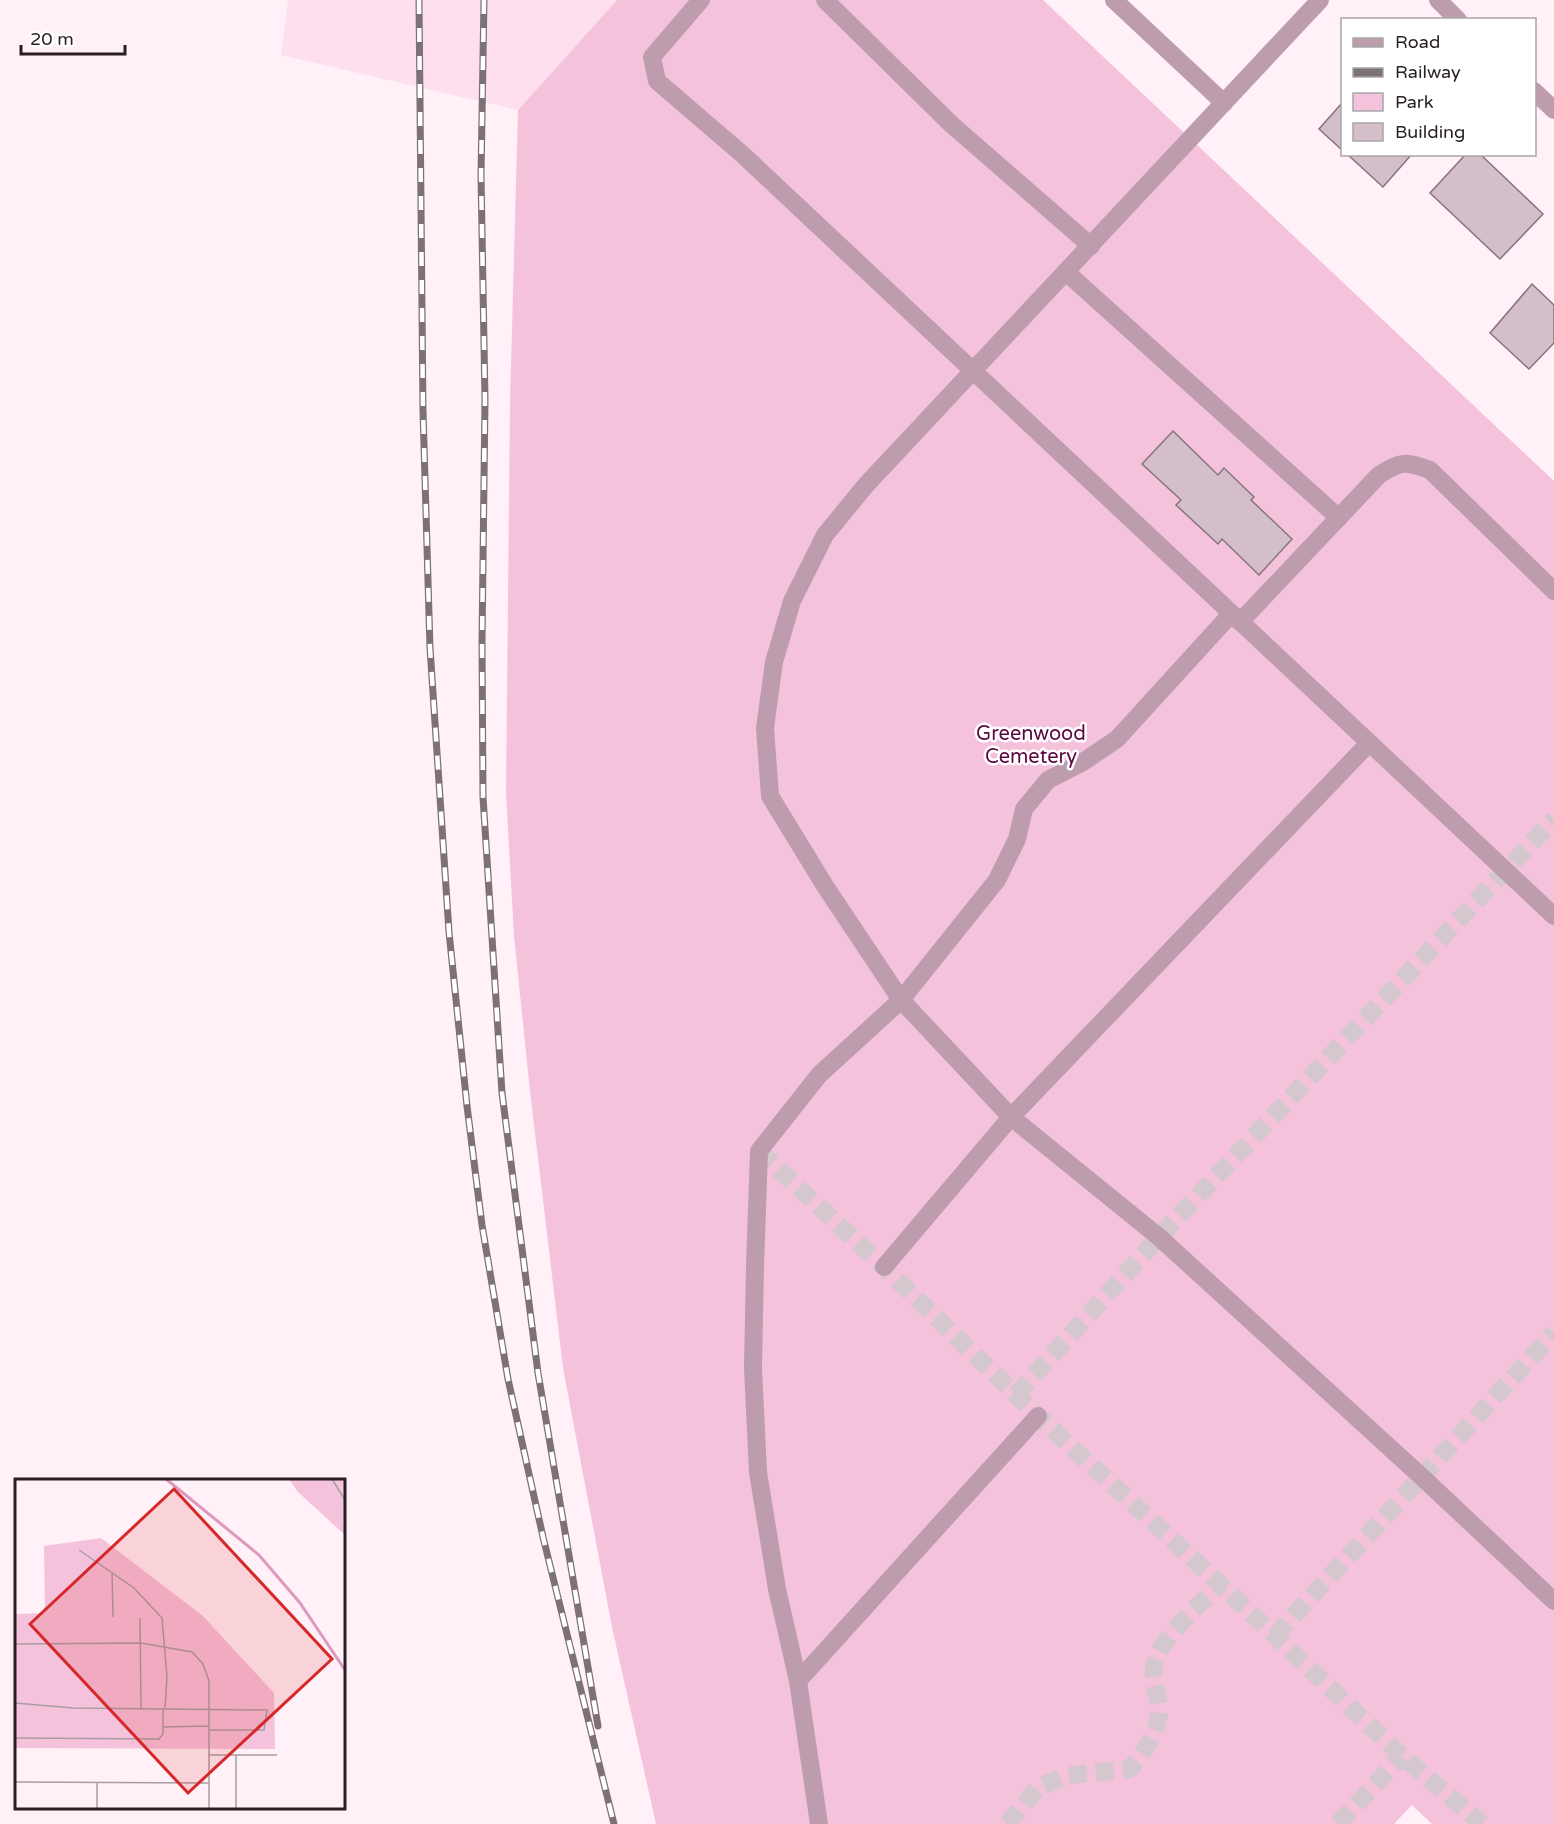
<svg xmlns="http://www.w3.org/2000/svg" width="1554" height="1824" font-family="'Varela Round',sans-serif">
<rect width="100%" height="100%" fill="#fff1f7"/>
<polygon fill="#fedfee" points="288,0 617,0 518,110 281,55"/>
<polygon fill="#f5c2dc" points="617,0 1043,0 1554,481 1554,1824 1432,1824 1412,1805 1394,1824 656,1824 612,1627 563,1368 530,1091 514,936 506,794 510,402 518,110"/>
<g fill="#d4bec9" stroke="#87737d" stroke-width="1.5">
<polygon points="1342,103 1342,150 1319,129"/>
<polygon points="1347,154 1412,154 1383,187"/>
<polygon points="1466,154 1480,154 1543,214 1500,259 1430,193"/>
<polygon points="1532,284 1554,305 1554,343 1529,369 1490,333"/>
<polygon points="1173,431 1218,475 1224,468 1254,497 1251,500 1292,539 1259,575 1222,539 1218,544 1176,505 1181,500 1142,464"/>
</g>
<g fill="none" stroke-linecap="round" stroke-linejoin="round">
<g stroke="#d4c7cd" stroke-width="18" stroke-dasharray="18 9" stroke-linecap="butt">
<polyline points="759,1151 884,1267 1038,1416 1220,1584 1402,1756 1482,1824"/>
<polyline points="1016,1395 1159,1237 1554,819"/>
<polyline points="1275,1636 1554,1333"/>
<path d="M1007,1824l32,-37 26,-11 65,-7c14,-18 30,-37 29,-61 -1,-15 -8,-32 -4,-46 6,-25 47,-59 65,-78"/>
<polyline points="1338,1824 1402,1756"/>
</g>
<g stroke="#bd9dad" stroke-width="18">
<polyline points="701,0 652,57 657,81 742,154 1554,916"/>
<polyline points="825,0 951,124 1091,246"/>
<polyline points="1114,0 1224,103"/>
<polyline points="1320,0 866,485 825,535 792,601 774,662 765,728 770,796 825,886 901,1000 1011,1117 1159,1237 1423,1478 1554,1601"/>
<polyline points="1438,0 1458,20"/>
<polyline points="1534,91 1554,110"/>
<polyline points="1066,272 1339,518"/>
<path d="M1240,622l139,-147c22,-14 26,-14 51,-5l124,121"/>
<polyline points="884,1267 1011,1117 1369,743"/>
<polyline points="798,1681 1038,1416"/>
<polyline points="819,1824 798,1681 777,1589 758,1472 753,1368 755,1267 759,1151 819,1075 901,1000 997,880 1017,839 1024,809 1048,780 1083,762 1117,739 1231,614"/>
</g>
<defs>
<g id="rail">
<polyline points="419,0 423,411 430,648 449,932 467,1106 482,1225 508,1379 543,1537 614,1824"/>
<polyline points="484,0 481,175 485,400 482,642 483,797 502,1093 538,1373 598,1726"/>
</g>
</defs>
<use href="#rail" stroke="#7b7176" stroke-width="7"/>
<use href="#rail" stroke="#fff" stroke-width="4.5" stroke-dasharray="14" stroke-linecap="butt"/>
</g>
<g text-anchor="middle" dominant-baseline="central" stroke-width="5" stroke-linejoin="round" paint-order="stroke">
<g font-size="20" fill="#5a073f" stroke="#fff">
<text x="1031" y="734">Greenwood<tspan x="1031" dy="23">Cemetery</tspan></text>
</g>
</g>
<g transform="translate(15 1479)">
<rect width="330" height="330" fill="#fff1f7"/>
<path d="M274,0h56v56l-47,-43zM86,59l102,78 71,77 1,56 -260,-1v-134l30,-1 -1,-67z" fill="#f5c2dc"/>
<path fill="none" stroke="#df99bf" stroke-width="3" d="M151,0l93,76 41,48 45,67"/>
<path fill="none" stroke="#a99da2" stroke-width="1.5" d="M317,0l13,21M64,71l55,38 28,30 5,59 -2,31M97,93l1,45M125,139l1,90M0,165l126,-1 51,9 11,12 6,17v128M0,224l58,5 194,2 -3,20h-55M148,248l46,-1M0,259l144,1 4,-5v-26M194,276h68M221,276v54M0,303l194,1M82,304v26"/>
<path fill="#d62828" fill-opacity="0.15" stroke="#d62828" stroke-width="3" d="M159,10l158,170 -144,134 -158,-169z"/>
<rect width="330" height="330" fill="none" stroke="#271f23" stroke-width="3"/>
</g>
<rect x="1341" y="18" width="195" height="138" fill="#ffffff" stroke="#a9a5a7" stroke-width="1.5"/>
<rect x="1353" y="38" width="30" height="9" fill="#bd9dad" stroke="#a9a5a7" stroke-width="1.5"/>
<text x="1395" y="48" font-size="18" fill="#271f23">Road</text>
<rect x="1353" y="68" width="30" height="9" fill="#7b7176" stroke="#a9a5a7" stroke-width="1.5"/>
<text x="1395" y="78" font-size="18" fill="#271f23">Railway</text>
<rect x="1353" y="93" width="30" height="18" fill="#f5c2dc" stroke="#a9a5a7" stroke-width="1.5"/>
<text x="1395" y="108" font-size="18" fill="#271f23">Park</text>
<rect x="1353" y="123" width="30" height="18" fill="#d4bec9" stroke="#a9a5a7" stroke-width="1.5"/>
<text x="1395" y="138" font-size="18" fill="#271f23">Building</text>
<path d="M21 45v9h104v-9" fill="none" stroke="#271f23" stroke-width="3"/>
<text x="30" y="45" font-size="18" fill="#271f23" stroke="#ffffff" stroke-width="4.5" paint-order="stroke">20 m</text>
</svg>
